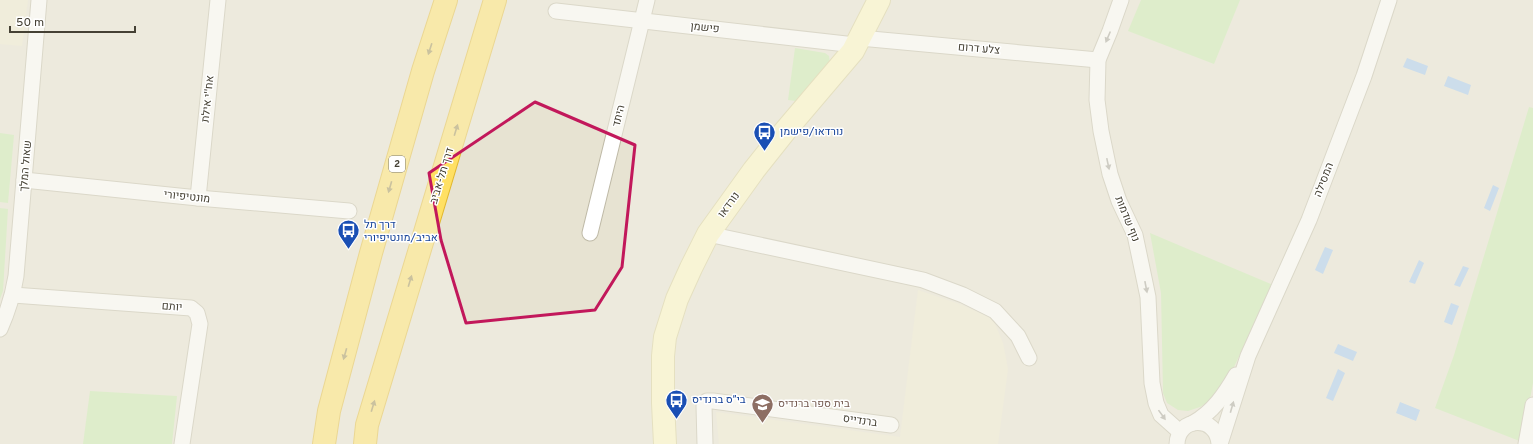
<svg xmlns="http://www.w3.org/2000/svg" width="1533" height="444" font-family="Overpass,Heebo,sans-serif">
<rect width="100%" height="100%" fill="#f3f0e5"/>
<rect fill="#e7e3d2" x="0" y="0" width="1533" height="444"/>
<g fill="#ede8ce">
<polygon points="0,0 28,0 22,46 0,44"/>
<polygon points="918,290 962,305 993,319 1003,343 1008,369 998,444 719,444 716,412 900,437"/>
</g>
<g fill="#c5e9ac">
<polygon points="1141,0 1240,0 1214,64 1128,31"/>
<polygon points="795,48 825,53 829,56 830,63 803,102 788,100"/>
<polygon points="1529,107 1533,108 1533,383 1522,442 1435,408 1454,355"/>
<polygon points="0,133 14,135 8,203 0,202"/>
<polygon points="0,208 8,209 3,291 0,299"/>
<polygon points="1150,233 1273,285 1234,367 1216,397 1200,407 1188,411 1178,410 1167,403 1163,393 1161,293"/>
<polygon points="90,391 177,396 172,444 83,444"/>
</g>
<g fill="#9ec5f2">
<polygon points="1407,58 1428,66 1425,75 1403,67"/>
<polygon points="1448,76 1471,85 1468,95 1444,86"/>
<polygon points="1493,185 1499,188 1490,211 1484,208"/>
<polygon points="1325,247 1333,250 1323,274 1315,270"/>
<polygon points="1419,260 1424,263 1415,284 1409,282"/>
<polygon points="1463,266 1469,268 1460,287 1454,285"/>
<polygon points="1451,303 1459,306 1452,325 1444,322"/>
<polygon points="1338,344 1357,352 1353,361 1334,353"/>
<polygon points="1338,369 1345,373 1333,401 1326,398"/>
<polygon points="1400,402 1420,410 1416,421 1396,413"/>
</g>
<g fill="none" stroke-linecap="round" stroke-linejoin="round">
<defs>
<g id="street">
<polyline points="1121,0 1110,31 1098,60 1097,100 1101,131 1110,174 1119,201 1135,235 1148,297 1152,383 1156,403 1161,415 1180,432"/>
<polyline points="556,11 855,45"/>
<polyline points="860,38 1098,60"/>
<polyline points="24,180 198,198 349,211"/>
<polyline points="198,198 218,0"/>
<polyline points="590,233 647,0"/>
<polyline points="708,234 923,280 963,295 995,311 1018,336 1029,358"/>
<polyline points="13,295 191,308 197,313 200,324 182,444"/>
<path d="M0,329c8,-18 13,-34 16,-53l23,-276"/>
<path d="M1193,423c20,-11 32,-29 43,-48"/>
<polyline points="705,444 704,406 707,401 713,401 891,425"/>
<path d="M1177,444c1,-28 40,-29 42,0"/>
<polyline points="1220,444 1248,356 1309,220 1364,76 1389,0"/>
<polyline points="1526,444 1533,405"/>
</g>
<polyline id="secondary" points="665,444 663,403 663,356 665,337 677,299 691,268 708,234 754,170 785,131 853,51 879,0"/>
<g id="highway">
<polyline points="324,444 329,411 371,253 423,71 446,0"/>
<polyline points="365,444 367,425 495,0"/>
</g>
</defs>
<use href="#street" stroke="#bfbaa7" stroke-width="17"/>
<use href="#secondary" stroke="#d5cc93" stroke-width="24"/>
<use href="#highway" stroke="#e2b82f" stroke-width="24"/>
<use href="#street" stroke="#fff" stroke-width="15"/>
<use href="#secondary" stroke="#fff8c2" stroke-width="22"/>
<use href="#highway" stroke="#ffe063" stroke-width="22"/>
</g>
<defs><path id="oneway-solid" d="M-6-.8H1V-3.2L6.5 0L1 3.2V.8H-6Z"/></defs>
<g fill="#a2a09a">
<use href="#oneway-solid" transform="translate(1108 37) rotate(113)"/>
<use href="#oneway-solid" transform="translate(1108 164) rotate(78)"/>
<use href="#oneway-solid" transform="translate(1146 287) rotate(79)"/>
<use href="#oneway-solid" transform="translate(1232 407) rotate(-74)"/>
<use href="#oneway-solid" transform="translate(1162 415) rotate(54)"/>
</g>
<g fill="#998949">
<use href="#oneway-solid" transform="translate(430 49) rotate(108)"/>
<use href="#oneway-solid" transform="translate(456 130) rotate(-73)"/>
<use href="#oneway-solid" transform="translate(390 187) rotate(106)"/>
<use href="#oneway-solid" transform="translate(410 281) rotate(-73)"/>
<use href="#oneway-solid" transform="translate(345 354) rotate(106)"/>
<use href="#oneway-solid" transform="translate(373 406) rotate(-73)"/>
</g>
<path d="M0 0H1533V444H0ZM535,102l100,43 -13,122 -27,43 -129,13 -25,-83 -12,-67z" fill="#f3f0e5" fill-opacity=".55" fill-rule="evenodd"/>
<path fill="none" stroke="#c2185b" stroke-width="3" stroke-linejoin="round" d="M535,102l100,43 -13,122 -27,43 -129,13 -25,-83 -12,-67z"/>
<defs>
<symbol id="bus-pin" viewBox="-11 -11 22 30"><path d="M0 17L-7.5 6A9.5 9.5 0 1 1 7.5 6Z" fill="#1a4fb4" stroke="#fff"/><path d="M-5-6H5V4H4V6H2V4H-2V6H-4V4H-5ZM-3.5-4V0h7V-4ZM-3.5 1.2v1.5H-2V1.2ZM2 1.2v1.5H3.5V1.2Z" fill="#fff"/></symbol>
<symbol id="school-pin" viewBox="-11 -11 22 30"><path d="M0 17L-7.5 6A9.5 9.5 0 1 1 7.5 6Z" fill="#8d6e63" stroke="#fff"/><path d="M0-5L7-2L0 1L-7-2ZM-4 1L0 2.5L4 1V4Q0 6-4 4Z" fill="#fff"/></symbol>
</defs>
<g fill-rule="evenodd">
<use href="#bus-pin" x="752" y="120" width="25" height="34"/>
<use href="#bus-pin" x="336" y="218" width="25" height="34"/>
<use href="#bus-pin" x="664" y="388" width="25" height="34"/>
<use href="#school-pin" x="750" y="392" width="25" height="34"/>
</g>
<g text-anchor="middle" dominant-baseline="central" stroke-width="3" stroke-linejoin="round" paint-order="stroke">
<rect fill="#fff" stroke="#7d7a71" stroke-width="1" x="389" y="156" width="16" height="16" rx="3"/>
<g font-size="10" font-weight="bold" fill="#454134">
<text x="397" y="164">2</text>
</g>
<g font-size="11" fill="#454134" stroke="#fff">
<text transform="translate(705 28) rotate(6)">פישמן</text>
<text transform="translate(979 49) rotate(5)">צלע דרום</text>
<text transform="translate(208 99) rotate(-84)">אח''י אילת</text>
<text transform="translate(619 116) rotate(-76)">היתד</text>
<text transform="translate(26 166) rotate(-85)">שאול המלך</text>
<text transform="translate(442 176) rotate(-73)">דרך תל-אביב</text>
<text transform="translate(1324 180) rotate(-69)">המסילה</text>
<text transform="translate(187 197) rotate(6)">מונטיפיורי</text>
<text transform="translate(729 205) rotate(-54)">נורדאו</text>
<text transform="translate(1127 219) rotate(68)">נוף שדמות</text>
<text transform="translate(172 307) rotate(4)">יותם</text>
<text transform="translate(860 421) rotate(8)">ברנדייס</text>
</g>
<g font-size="11" fill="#164399" stroke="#fff" text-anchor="start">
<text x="780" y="132">נורדאו/פישמן</text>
<text x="364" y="225">דרך תל<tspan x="364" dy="13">אביב/מונטיפיורי</tspan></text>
<text x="692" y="400">בי״ס ברנדיס</text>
</g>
<g font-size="11" fill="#785e54" stroke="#fff" text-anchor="start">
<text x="778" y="404">בית ספר ברנדיס</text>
</g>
</g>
<path d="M10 26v6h125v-6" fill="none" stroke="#454134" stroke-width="2"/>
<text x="16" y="26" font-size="12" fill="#454134" stroke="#ffffff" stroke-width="3" paint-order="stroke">50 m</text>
</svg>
